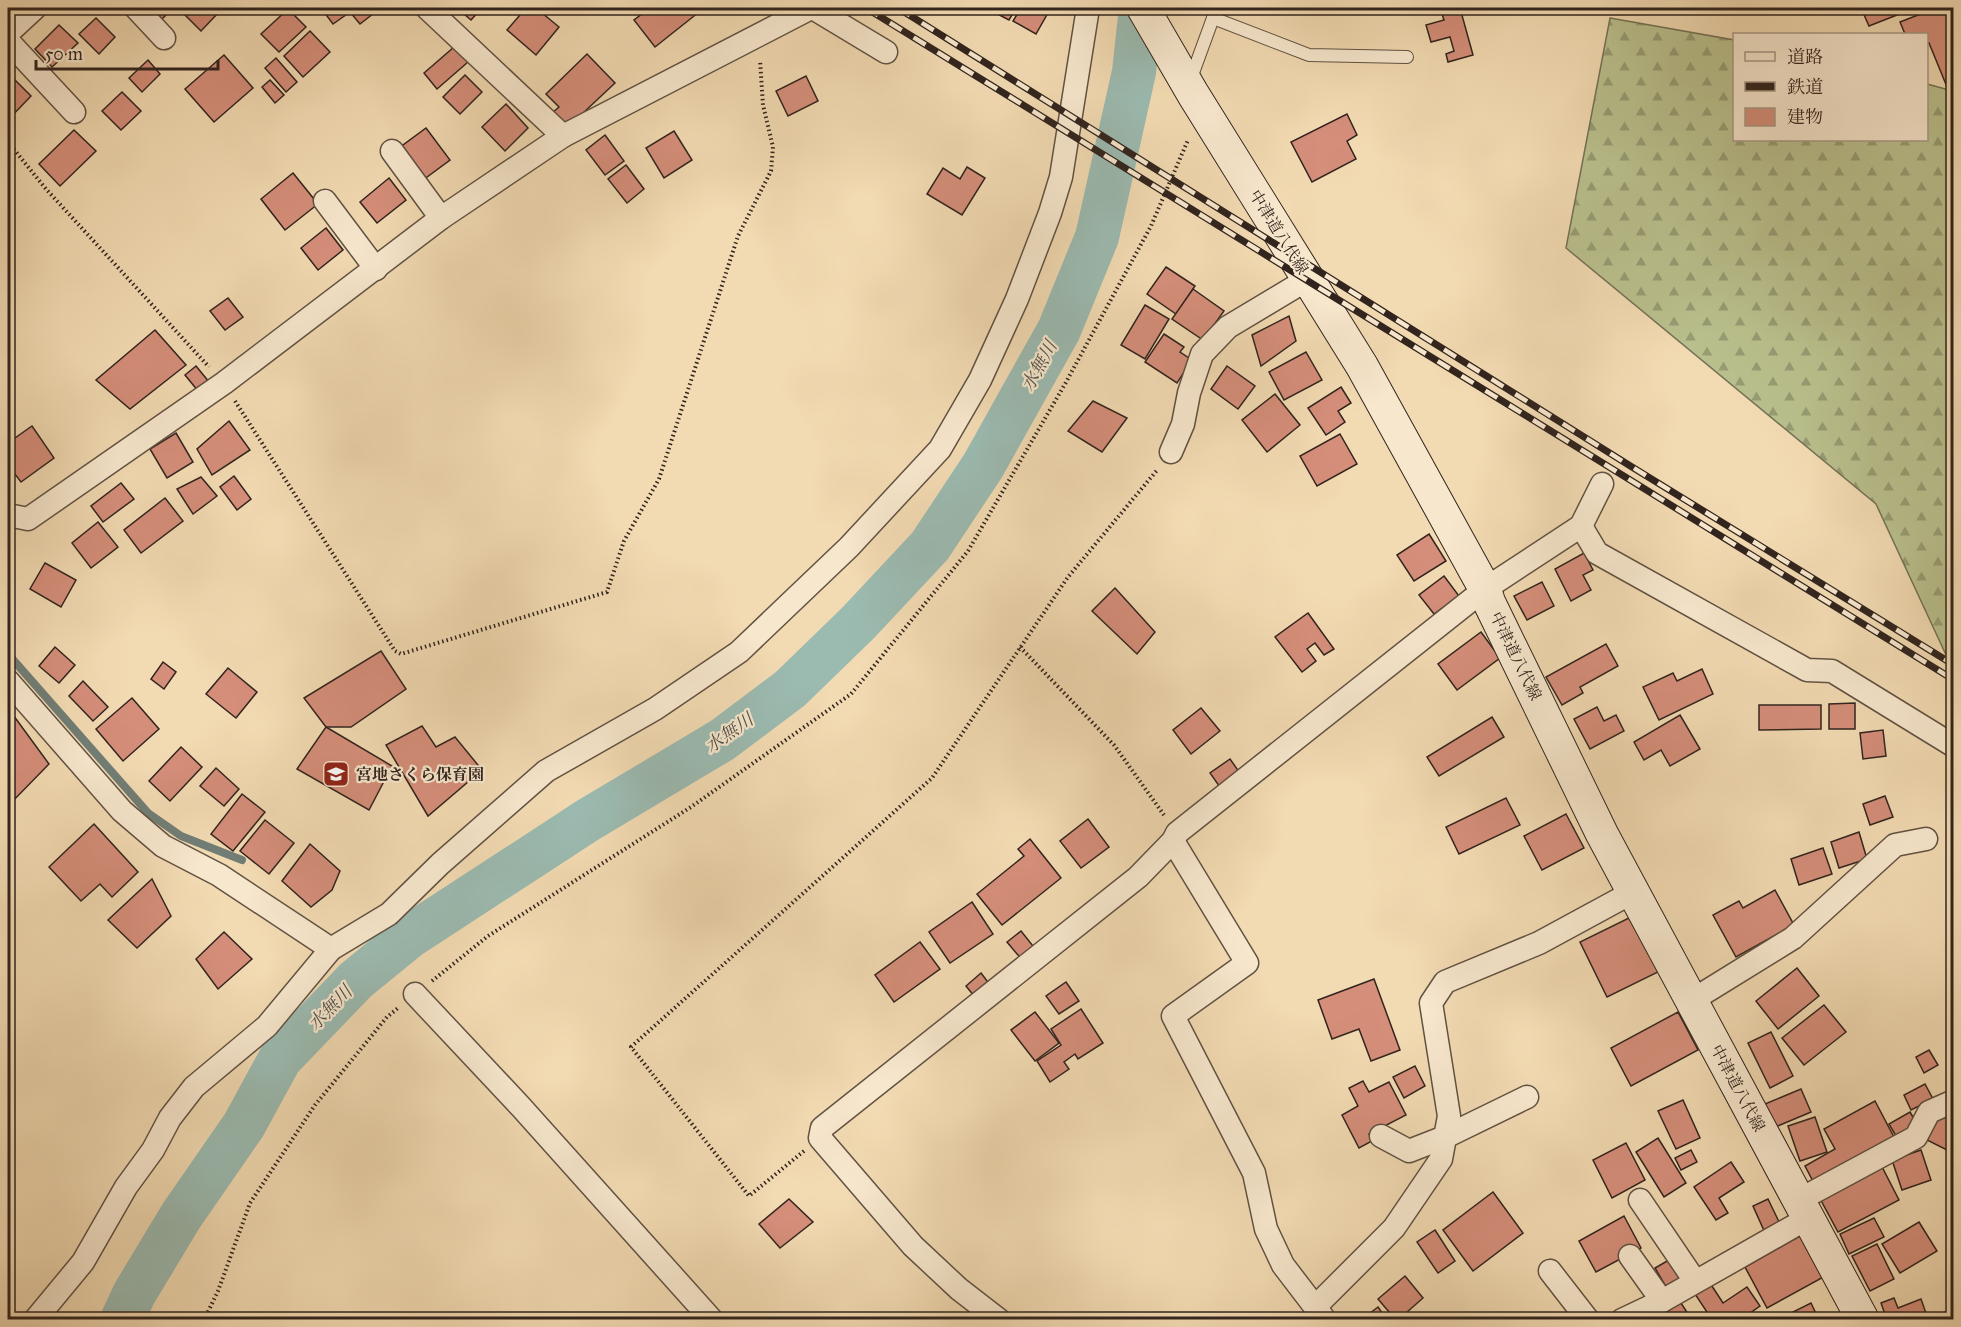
<svg xmlns="http://www.w3.org/2000/svg" width="1961" height="1327" font-family="'IM FELL Great Primer','Noto Serif JP',serif">
<defs>
<pattern id="forest-firs" width="22" height="20" patternUnits="userSpaceOnUse" patternTransform="scale(1.5)"><rect width="22" height="20" fill="#b9c08d"/><path d="M5 1l3.5 6h-7zM16 11l3.5 6h-7z" fill="#979c73"/></pattern>
</defs>
<rect width="100%" height="100%" fill="#f2dab2"/>
<filter id="stains"><feTurbulence type="fractalNoise" baseFrequency=".00333" numOctaves="4"/><feColorMatrix values="0 0 0 0 .2 0 0 0 0 .09 0 0 0 0 .02 0 0 0 .5 -.17"/></filter>
<radialGradient id="worn" r=".72"><stop offset=".6" stop-color="#630" stop-opacity="0"/><stop offset="1" stop-color="#630" stop-opacity=".3"/></radialGradient>
<polygon fill="url(#forest-firs)" stroke="#757256" stroke-width="1.5" points="1610,18 1734,40 1734,140 1926,140 1927,84 1953,91 1953,670 1876,504 1566,248"/>
<g fill="none" stroke-linecap="round" stroke-linejoin="round">
<g stroke="#717e76" stroke-width="8">
<polyline points="8,654 148,813 181,836 242,860"/>
<polyline points="345,968 356,980"/>
</g>
<polyline stroke="#9bbab0" stroke-width="44" points="122,1320 134,1294 181,1216 244,1125 280,1059 356,980 410,936 588,820 722,740 790,689 858,623 930,546 983,466 1059,330 1097,237 1134,72 1141,8"/>
</g>
<g fill="#d58e7a" stroke="#31241e" stroke-width="1.5">
<polygon points="149,8 173,8 161,20"/>
<polygon points="186,8 214,8 219,12 201,31 182,12"/>
<polygon points="321,8 376,8 378,10 360,24 350,12 333,24"/>
<polygon points="457,8 482,8 471,20"/>
<polygon points="526,8 536,8 559,27 536,55 507,30"/>
<polygon points="650,8 704,8 655,47 634,20"/>
<polygon points="986,8 1016,8 1009,20"/>
<polygon points="1021,8 1043,8 1049,11 1036,34 1013,21"/>
<polygon points="1440,8 1460,8 1473,55 1448,62 1446,54 1454,51 1450,37 1431,42 1426,25 1444,20"/>
<polygon points="1861,8 1900,8 1902,13 1869,26"/>
<polygon points="1936,8 1954,8 1954,104 1929,43 1926,44 1926,34 1905,34 1900,22"/>
<polygon points="288,9 306,27 279,52 261,34"/>
<polygon points="96,18 115,37 99,54 79,34"/>
<polygon points="59,25 78,43 52,67 35,49"/>
<polygon points="310,31 330,52 303,77 284,56"/>
<polygon points="454,47 468,62 437,89 424,73"/>
<polygon points="587,54 615,83 566,129 551,114 559,107 546,94"/>
<polygon points="224,55 253,88 214,122 185,89"/>
<polygon points="276,58 297,82 286,92 265,68"/>
<polygon points="148,60 160,74 142,92 129,78"/>
<polygon points="465,75 482,92 460,114 443,97"/>
<polygon points="806,76 818,101 788,116 776,91"/>
<polygon points="13,78 31,96 8,120 8,83"/>
<polygon points="270,80 284,95 275,103 262,87"/>
<polygon points="122,92 141,111 121,130 102,111"/>
<polygon points="506,104 528,128 505,151 482,127"/>
<polygon points="1347,114 1357,135 1347,141 1356,159 1312,182 1291,142"/>
<polygon points="426,128 450,160 423,180 399,148"/>
<polygon points="74,130 96,151 60,186 39,164"/>
<polygon points="674,131 692,160 664,178 646,148"/>
<polygon points="605,135 624,161 605,175 586,150"/>
<polygon points="626,165 644,189 627,203 608,179"/>
<polygon points="967,167 985,178 962,215 927,194 943,168 960,179"/>
<polygon points="293,173 318,204 285,230 261,199"/>
<polygon points="389,178 406,200 377,223 360,202"/>
<polygon points="326,228 343,250 318,270 301,248"/>
<polygon points="1166,267 1195,286 1176,314 1147,294"/>
<polygon points="1193,289 1224,311 1203,340 1172,319"/>
<polygon points="228,298 243,317 225,330 210,311"/>
<polygon points="1145,305 1169,319 1145,359 1121,345"/>
<polygon points="1289,316 1296,341 1261,366 1252,335"/>
<polygon points="155,330 186,365 130,409 96,380"/>
<polygon points="1164,334 1184,347 1180,352 1192,360 1177,383 1145,362"/>
<polygon points="1306,352 1322,380 1284,400 1269,372"/>
<polygon points="196,366 214,388 203,397 185,375"/>
<polygon points="1227,366 1255,386 1238,409 1211,389"/>
<polygon points="1341,387 1351,403 1338,411 1345,422 1326,435 1308,408"/>
<polygon points="1275,394 1300,425 1267,452 1242,420"/>
<polygon points="1093,401 1127,418 1102,452 1068,431"/>
<polygon points="229,421 250,450 212,475 197,449"/>
<polygon points="32,426 54,458 21,482 8,465 8,443"/>
<polygon points="176,433 193,462 167,478 150,449"/>
<polygon points="1340,434 1357,464 1317,486 1300,456"/>
<polygon points="234,476 251,499 237,510 220,487"/>
<polygon points="201,477 217,496 193,514 177,489"/>
<polygon points="121,483 134,499 103,522 91,506"/>
<polygon points="165,498 183,521 141,553 124,530"/>
<polygon points="98,522 118,547 91,568 72,543"/>
<polygon points="1429,534 1446,561 1414,581 1397,555"/>
<polygon points="1584,553 1593,570 1583,575 1591,590 1571,601 1555,569"/>
<polygon points="45,563 76,580 61,607 30,589"/>
<polygon points="1444,576 1459,596 1434,614 1419,595"/>
<polygon points="1542,582 1554,606 1527,620 1514,596"/>
<polygon points="1115,588 1155,632 1137,654 1092,611"/>
<polygon points="1308,613 1334,649 1324,655 1315,643 1307,649 1316,661 1302,672 1275,637"/>
<polygon points="1481,632 1500,658 1457,690 1438,664"/>
<polygon points="1606,644 1618,666 1580,687 1583,693 1562,705 1546,677"/>
<polygon points="55,647 75,665 59,683 39,666"/>
<polygon points="381,651 406,689 351,727 326,727 304,698"/>
<polygon points="163,662 176,672 164,689 151,679"/>
<polygon points="228,668 257,692 236,718 206,694"/>
<polygon points="1702,669 1713,694 1659,720 1643,687 1673,673 1677,681"/>
<polygon points="83,681 108,707 93,721 69,696"/>
<polygon points="132,698 159,729 123,761 96,729"/>
<polygon points="1855,703 1855,729 1829,729 1829,704"/>
<polygon points="1759,705 1821,705 1821,729 1759,730"/>
<polygon points="1597,707 1604,721 1616,715 1624,731 1590,749 1574,719"/>
<polygon points="8,708 49,764 8,806"/>
<polygon points="1201,708 1220,731 1191,754 1173,730"/>
<polygon points="1680,715 1700,749 1670,766 1661,750 1644,760 1634,742"/>
<polygon points="1492,717 1504,737 1439,776 1427,757"/>
<polygon points="422,726 436,747 455,737 482,770 428,816 386,745"/>
<polygon points="326,727 392,766 369,810 297,769"/>
<polygon points="1883,730 1886,756 1863,759 1860,733"/>
<polygon points="181,747 202,767 170,801 149,781"/>
<polygon points="1230,759 1242,776 1222,790 1210,773"/>
<polygon points="216,768 239,789 224,806 200,786"/>
<polygon points="242,794 265,812 233,851 211,834"/>
<polygon points="1885,796 1893,817 1870,825 1863,804"/>
<polygon points="1506,798 1520,825 1459,854 1446,827"/>
<polygon points="1566,814 1584,848 1542,870 1524,836"/>
<polygon points="1088,819 1109,847 1081,868 1060,841"/>
<polygon points="265,820 294,843 269,874 240,851"/>
<polygon points="94,824 138,872 112,897 100,884 81,901 49,867"/>
<polygon points="1859,832 1867,859 1839,868 1831,842"/>
<polygon points="1030,839 1061,878 1002,925 977,894 1024,856 1018,849"/>
<polygon points="310,844 340,871 332,890 311,907 282,881"/>
<polygon points="1823,848 1832,874 1799,885 1791,859"/>
<polygon points="152,879 171,916 137,948 108,920"/>
<polygon points="1775,890 1794,925 1736,957 1713,915 1739,901 1743,908"/>
<polygon points="972,902 993,934 950,963 929,932"/>
<polygon points="1635,915 1662,970 1607,997 1580,942"/>
<polygon points="1021,931 1037,951 1023,961 1007,942"/>
<polygon points="224,932 252,959 218,989 196,959"/>
<polygon points="920,942 940,969 894,1002 875,975"/>
<polygon points="1797,968 1819,996 1778,1029 1756,1001"/>
<polygon points="981,973 994,990 979,1002 966,986"/>
<polygon points="1374,979 1400,1050 1371,1061 1359,1029 1332,1039 1318,1000"/>
<polygon points="1066,982 1079,1001 1059,1014 1046,996"/>
<polygon points="1824,1005 1846,1032 1804,1065 1782,1038"/>
<polygon points="1081,1009 1103,1043 1078,1059 1075,1054 1064,1062 1069,1069 1050,1082 1037,1061 1061,1045 1051,1029"/>
<polygon points="1035,1012 1059,1043 1035,1061 1011,1030"/>
<polygon points="1678,1012 1698,1050 1631,1086 1611,1048"/>
<polygon points="1771,1032 1793,1076 1770,1088 1748,1043"/>
<polygon points="1929,1050 1938,1065 1924,1073 1916,1057"/>
<polygon points="1415,1066 1425,1086 1404,1098 1393,1077"/>
<polygon points="1363,1081 1369,1092 1389,1082 1406,1115 1369,1134 1372,1141 1359,1148 1342,1115 1358,1106 1349,1088"/>
<polygon points="1925,1084 1933,1099 1911,1110 1904,1095"/>
<polygon points="1801,1089 1811,1112 1768,1130 1758,1107"/>
<polygon points="1683,1100 1700,1138 1676,1149 1658,1111"/>
<polygon points="1875,1101 1896,1141 1815,1185 1805,1166 1835,1149 1824,1129"/>
<polygon points="1944,1108 1954,1113 1954,1142 1949,1151 1927,1140"/>
<polygon points="1910,1112 1917,1124 1896,1136 1889,1124"/>
<polygon points="1815,1117 1827,1152 1800,1161 1788,1126"/>
<polygon points="1658,1138 1686,1183 1664,1197 1636,1152"/>
<polygon points="1626,1143 1645,1180 1612,1198 1593,1160"/>
<polygon points="1691,1150 1697,1162 1681,1170 1675,1158"/>
<polygon points="1921,1150 1931,1180 1902,1190 1892,1160"/>
<polygon points="1879,1161 1899,1200 1838,1232 1817,1193"/>
<polygon points="1731,1162 1744,1182 1719,1198 1728,1213 1716,1220 1694,1187"/>
<polygon points="1493,1192 1523,1233 1473,1271 1443,1230"/>
<polygon points="789,1199 813,1222 780,1248 759,1224"/>
<polygon points="1768,1199 1782,1228 1766,1235 1753,1206"/>
<polygon points="1624,1216 1641,1248 1596,1272 1579,1241"/>
<polygon points="1874,1218 1884,1237 1849,1254 1840,1234"/>
<polygon points="1919,1222 1937,1251 1900,1273 1882,1244"/>
<polygon points="1435,1230 1455,1261 1438,1273 1417,1242"/>
<polygon points="1807,1232 1829,1274 1767,1308 1745,1267"/>
<polygon points="1877,1244 1894,1279 1870,1291 1852,1256"/>
<polygon points="1674,1257 1688,1281 1669,1292 1655,1268"/>
<polygon points="1405,1276 1423,1298 1398,1320 1396,1320 1378,1299"/>
<polygon points="1708,1280 1723,1303 1747,1287 1760,1306 1740,1320 1702,1320 1709,1315 1693,1291"/>
<polygon points="1894,1298 1898,1308 1921,1299 1928,1319 1952,1309 1954,1320 1887,1320 1881,1303"/>
<polygon points="1679,1300 1692,1320 1648,1320"/>
<polygon points="1811,1303 1819,1320 1777,1320"/>
<polygon points="1378,1307 1387,1320 1361,1320"/>
</g>
<g fill="none" stroke-linecap="round" stroke-linejoin="round">
<defs>
<g id="lane">
<polyline points="1213,18 1309,55 1407,57"/>
<polyline points="1190,81 1213,18 1219,8"/>
</g>
<g id="street">
<polyline points="136,8 164,38"/>
<polyline points="427,8 563,136"/>
<polyline points="813,8 886,52"/>
<polyline points="8,33 35,8"/>
<polyline points="8,41 74,112"/>
<polyline points="392,151 441,218"/>
<polyline points="325,201 376,269"/>
<polyline points="1171,452 1183,424 1189,393 1202,354 1228,327 1308,279"/>
<polyline points="8,515 28,519 224,383 441,218 563,136 811,8"/>
<polyline points="1581,526 1597,553 1807,670 1832,671 1954,746"/>
<polyline points="8,681 122,811 163,846 219,875 331,949"/>
<polyline points="1173,841 1247,963 1173,1016 1254,1173 1266,1229 1283,1265 1325,1320"/>
<polyline points="415,994 521,1107 712,1320"/>
<polyline points="1691,1001 1793,938 1895,845 1926,839"/>
<polyline points="1381,1136 1409,1151 1445,1137 1527,1097"/>
<polyline points="1640,1200 1695,1281"/>
<polyline points="1799,1200 1916,1137 1929,1112 1954,1101"/>
<polyline points="1630,1256 1662,1301"/>
<polyline points="1550,1271 1588,1320"/>
<polyline points="1315,1307 1394,1228 1441,1159 1449,1116 1431,1003 1445,982 1539,943 1633,892"/>
<polyline points="35,1320 83,1262 126,1187 153,1150 170,1118 194,1087 267,1026 331,949 389,914 440,864 546,771 655,709 739,652 849,547 940,449 980,380 1017,299 1050,213 1061,177 1088,8"/>
<polyline points="999,1320 959,1289 913,1246 820,1138 822,1128 1138,877 1173,841 1177,833 1485,589 1581,526 1602,484"/>
<polyline points="1622,1320 1662,1301 1808,1218"/>
</g>
<polyline id="secondary" points="1143,8 1193,94 1362,366 1485,589 1489,602 1602,834 1863,1320"/>
</defs>
<use href="#lane" stroke="#615243" stroke-width="14"/>
<use href="#street" stroke="#615243" stroke-width="25"/>
<use href="#secondary" stroke="#31241e" stroke-width="34"/>
<g stroke="#31241e" stroke-width="4" stroke-dasharray="1.5 3" stroke-linecap="butt">
<polyline points="8,142 46,189 209,367"/>
<polyline points="235,401 395,651 401,654 607,592 624,541 659,479 738,236 771,171 773,147 763,105 760,60"/>
<polyline points="1020,647 1114,745 1164,815"/>
<polyline points="432,981 488,936 691,807 851,694 968,551 1065,384 1151,226 1188,140"/>
<polyline points="804,1151 749,1196 631,1047 932,778 1068,577 1158,469"/>
<polyline points="204,1320 218,1291 250,1203 315,1105 387,1017 398,1008"/>
</g>
<use href="#lane" stroke="#f7e7cd" stroke-width="12"/>
<use href="#street" stroke="#f7e7cd" stroke-width="22"/>
<use href="#secondary" stroke="#f7e7cd" stroke-width="32"/>
<defs>
<g id="rail">
<polyline points="866,8 1954,680"/>
<polyline points="898,8 1632,467 1954,665"/>
</g>
</defs>
<use href="#rail" stroke="#31241e" stroke-width="7"/>
<use href="#rail" stroke="#f7e7cd" stroke-width="4.5" stroke-dasharray="14" stroke-linecap="butt"/>
</g>
<defs>
<symbol id="school-square" viewBox="-11 -11 22 22"><rect x="-9" y="-9" width="18" height="18" rx="4" fill="#8f2418" stroke="#f7e7cd"/><path d="M0-5L7-2L0 1L-7-2ZM-4 1L0 2.5L4 1V4Q0 6-4 4Z" fill="#fff"/></symbol>
</defs>
<g fill-rule="evenodd">
<use href="#school-square" x="321" y="759" width="30" height="30"/>
</g>
<g text-anchor="middle" dominant-baseline="central" stroke-width="4.5" stroke-linejoin="round" paint-order="stroke">
<g font-size="16" fill="#31241e" stroke="#f7e7cd">
<text transform="translate(1279 232) rotate(58)">中津道八代線</text>
<text transform="translate(1516 656) rotate(64)">中津道八代線</text>
<text transform="translate(1738 1088) rotate(62)">中津道八代線</text>
</g>
<g font-size="16" font-weight="bold" fill="#31241e" stroke="#f7e7cd" text-anchor="start">
<text x="356" y="774">宮地さくら保育園</text>
</g>
<g font-size="18" font-style="italic" fill="#51514a" stroke="#f7e7cd">
<text transform="translate(1039 366) rotate(-61)">水無川</text>
<text transform="translate(729 733) rotate(-35)">水無川</text>
<text transform="translate(330 1008) rotate(-46)">水無川</text>
</g>
</g>
<rect width="1961" height="1327" fill="none" stroke="#f2dab2" stroke-width="30"/>
<rect x="9" y="9" width="1943" height="1309" fill="none" stroke="#31241e" stroke-width="3"/>
<rect x="15" y="15" width="1931" height="1297" fill="none" stroke="#31241e" stroke-width="1.5"/>
<rect x="1733" y="33" width="195" height="108" fill="#f7e7cd" stroke="#a89987" stroke-width="1.5"/>
<rect x="1745" y="52" width="30" height="9" fill="#f7e7cd" stroke="#a89987" stroke-width="1.5"/>
<text x="1787" y="63" font-size="18" fill="#31241e">道路</text>
<rect x="1745" y="82" width="30" height="9" fill="#31241e" stroke="#a89987" stroke-width="1.5"/>
<text x="1787" y="93" font-size="18" fill="#31241e">鉄道</text>
<rect x="1745" y="108" width="30" height="18" fill="#d58e7a" stroke="#a89987" stroke-width="1.5"/>
<text x="1787" y="123" font-size="18" fill="#31241e">建物</text>
<path d="M36 60v9h182v-9" fill="none" stroke="#31241e" stroke-width="3"/>
<text x="45" y="60" font-size="18" fill="#31241e" stroke="#f7e7cd" stroke-width="4.5" paint-order="stroke">50 m</text>
<rect width="100%" height="100%" filter="url(#stains)"/>
<rect width="100%" height="100%" fill="url(#worn)"/>
</svg>
